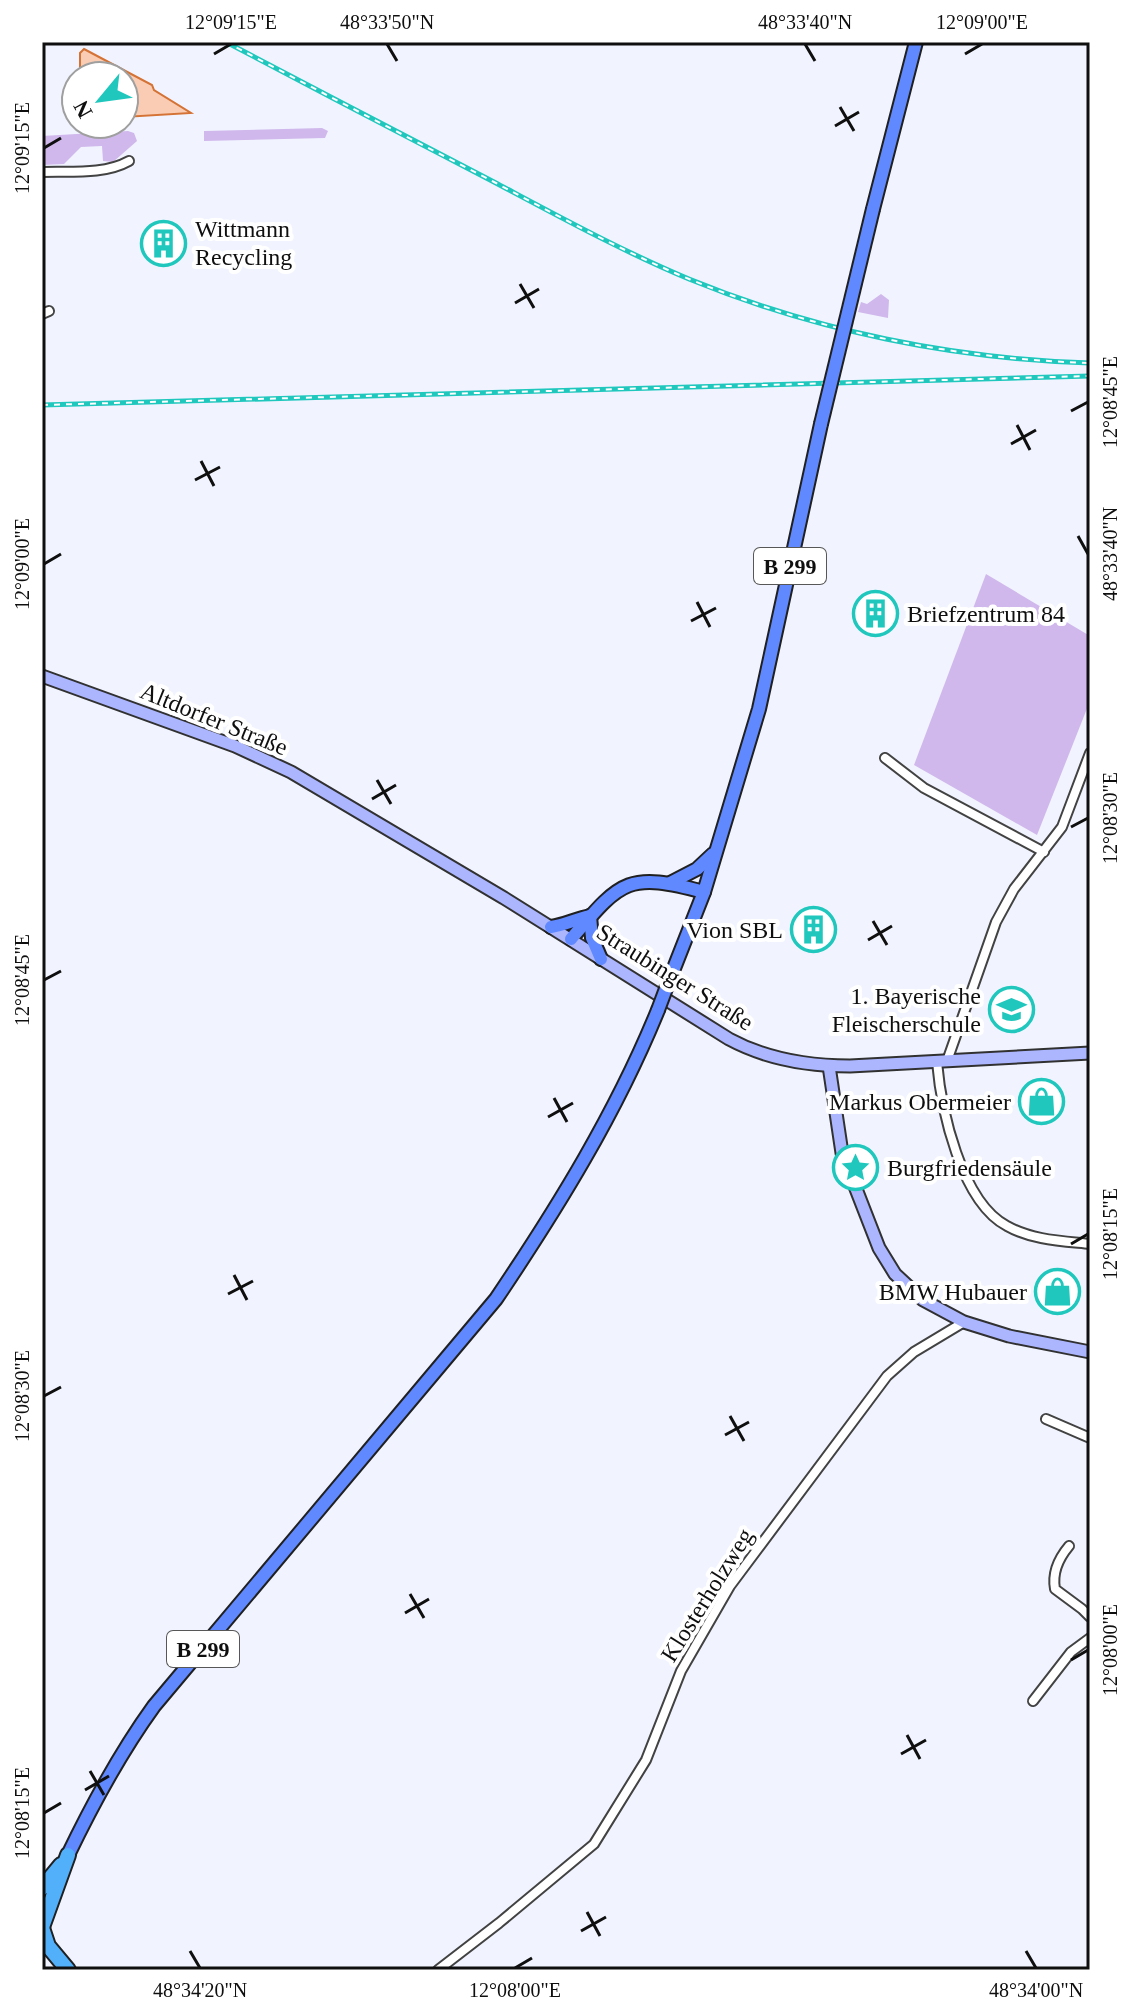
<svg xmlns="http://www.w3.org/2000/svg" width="1132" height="2012" font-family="Georgia,serif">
<rect width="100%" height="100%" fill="#f1f4ff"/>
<g fill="#d0b8ec">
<polygon points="322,128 328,131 325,138 204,141 204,131"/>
<polygon points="128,131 134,133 137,141 113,162 103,161 102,146 81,147 64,164 42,165 42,136"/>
<polygon points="881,294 889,300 888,318 858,312 861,302 867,304"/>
<polygon points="986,574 1090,636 1090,701 1037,835 914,765"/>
</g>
<polygon fill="#f9ccb3" stroke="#d47335" stroke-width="2" points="84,49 152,85 154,90 191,113 124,117 124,76 80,76 80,53"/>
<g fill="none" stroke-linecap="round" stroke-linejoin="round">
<defs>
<g id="street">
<path d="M42,172c28,-1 62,3 87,-11"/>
<polyline points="42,314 49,311"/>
<polyline points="885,758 924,788 1044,852"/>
<polyline points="947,1061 996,922 1014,889 1062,827 1090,753"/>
<path d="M937,1062c4,47 24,140 70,164 25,14 55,15 83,18"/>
<polyline points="1046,1419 1090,1438"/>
<path d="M1069,1546c-10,12 -17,27 -14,43l27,20 8,8"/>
<polyline points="1033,1701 1071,1652 1090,1638"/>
<polyline points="438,1970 499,1923 594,1844 646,1760 681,1671 730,1586 887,1376 914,1352 964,1322"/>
</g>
<g id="secondary">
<path d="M42,676l193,70 56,26 213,126 225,141c37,20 78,27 121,27l240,-13"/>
<polyline points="829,1066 842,1153 879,1248 895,1274 923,1300 964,1322 1009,1336 1090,1352"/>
</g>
<g id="primary">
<polyline points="873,209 916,42"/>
<polyline points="670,883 697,869 713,854"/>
<polyline points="590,916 592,938 601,959"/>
<path d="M551,927c14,-2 25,-8 39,-11"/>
<path d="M571,939c50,-58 56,-68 133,-47"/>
<polyline points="667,986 704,892 759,709 821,424"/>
<path d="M68,1855c25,-52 52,-102 86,-149l342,-407c62,-92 120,-186 162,-289"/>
</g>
<g id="highway">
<polyline points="42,1888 61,1865"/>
<polyline points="42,1927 68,1855"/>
<polyline points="42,1928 48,1946 68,1970"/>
</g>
</defs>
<use href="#street" stroke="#424242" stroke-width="12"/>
<use href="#secondary" stroke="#313131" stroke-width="15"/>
<use href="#primary" stroke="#202020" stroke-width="16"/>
<use href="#highway" stroke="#202020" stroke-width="18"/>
<use href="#street" stroke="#fff" stroke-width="8"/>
<use href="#secondary" stroke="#acb6ff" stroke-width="11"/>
<use href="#primary" stroke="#6189ff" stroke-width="12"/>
<use href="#highway" stroke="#52b0fb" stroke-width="14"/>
<defs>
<g id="rail">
<path d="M226,42c89,47 179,94 268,140 64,34 128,69 195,97 127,52 265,80 401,84"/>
<polyline points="42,405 1090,376"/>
</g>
</defs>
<use href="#rail" stroke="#1fc7bd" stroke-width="5"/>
<use href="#rail" stroke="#fff" stroke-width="2" stroke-dasharray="6" stroke-linecap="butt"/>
<defs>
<g id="primary-bridge">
<polyline points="821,424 873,209"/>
<polyline points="658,1010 667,986"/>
</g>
</defs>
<use href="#primary-bridge" stroke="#202020" stroke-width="16" stroke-linecap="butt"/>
<use href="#primary-bridge" stroke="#6189ff" stroke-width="12"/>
</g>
<path fill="none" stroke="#0f0f0f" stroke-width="3" d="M387,44l10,17M805,44l10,17M214,54l17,-10M965,54l17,-10M840,107l14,24M835,126l24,-14M44,148l17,-10M520,284l14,24M515,303l24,-14M1071,411l17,-9M1017,425l13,25M1011,444l25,-14M201,461l13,25M195,480l25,-13M1078,536l10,18M44,564l17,-10M697,602l13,25M691,621l25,-13M377,780l14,24M372,799l24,-14M1071,827l17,-9M873,921l14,24M868,940l24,-14M44,980l17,-9M554,1098l13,24M548,1117l25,-14M1071,1244l17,-10M234,1275l13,25M228,1294l25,-13M44,1396l17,-9M730,1416l14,25M725,1435l24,-13M410,1594l14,24M405,1613l24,-14M1071,1660l17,-10M907,1735l13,24M901,1754l25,-14M90,1771l14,24M85,1790l24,-14M44,1813l17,-10M587,1912l13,24M581,1931l25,-14M190,1951l10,17M1026,1951l10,17M515,1968l17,-10"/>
<defs>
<symbol id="building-ring" viewBox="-11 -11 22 22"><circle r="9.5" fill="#fff" stroke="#1fc7bd" stroke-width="1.5"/><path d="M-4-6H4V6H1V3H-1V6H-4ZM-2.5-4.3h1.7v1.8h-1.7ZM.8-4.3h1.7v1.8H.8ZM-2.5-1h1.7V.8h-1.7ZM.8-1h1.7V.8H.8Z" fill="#1fc7bd"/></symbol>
<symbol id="school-ring" viewBox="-11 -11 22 22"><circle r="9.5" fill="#fff" stroke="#1fc7bd" stroke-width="1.5"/><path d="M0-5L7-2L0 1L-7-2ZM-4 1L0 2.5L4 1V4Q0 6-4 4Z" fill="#1fc7bd"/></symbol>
<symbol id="shop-ring" viewBox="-11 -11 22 22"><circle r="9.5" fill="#fff" stroke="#1fc7bd" stroke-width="1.5"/><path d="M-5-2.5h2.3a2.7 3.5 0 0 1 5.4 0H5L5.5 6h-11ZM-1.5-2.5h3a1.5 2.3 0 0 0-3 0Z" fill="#1fc7bd"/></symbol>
<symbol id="sight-ring" viewBox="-11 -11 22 22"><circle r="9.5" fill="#fff" stroke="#1fc7bd" stroke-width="1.5"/><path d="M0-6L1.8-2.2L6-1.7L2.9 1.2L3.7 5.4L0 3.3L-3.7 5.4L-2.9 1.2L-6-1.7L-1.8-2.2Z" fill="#1fc7bd"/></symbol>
</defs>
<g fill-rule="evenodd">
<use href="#building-ring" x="138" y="218" width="51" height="51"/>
<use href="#building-ring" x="850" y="588" width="51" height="51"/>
<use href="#building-ring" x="788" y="904" width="51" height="51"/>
<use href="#school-ring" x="986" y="984" width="51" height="51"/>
<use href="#shop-ring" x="1016" y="1076" width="51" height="51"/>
<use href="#sight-ring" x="830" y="1142" width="51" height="51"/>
<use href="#shop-ring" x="1032" y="1266" width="51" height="51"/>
</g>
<g text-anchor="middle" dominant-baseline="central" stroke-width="8" stroke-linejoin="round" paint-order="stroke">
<g fill="#fff" stroke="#575757" stroke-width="2">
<rect x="754" y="548" width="72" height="36" rx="6"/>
<rect x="167" y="1631" width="72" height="36" rx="6"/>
</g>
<g font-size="22" font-weight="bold" fill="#0f0f0f">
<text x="790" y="566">B 299</text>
<text x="203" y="1649">B 299</text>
</g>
<g font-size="24" fill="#0f0f0f" stroke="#fff" text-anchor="end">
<text x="195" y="229" text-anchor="start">Wittmann<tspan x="195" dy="28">Recycling</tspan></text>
<text x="907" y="614" text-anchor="start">Briefzentrum 84</text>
<text x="783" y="930">Vion SBL</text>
<text x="981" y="996">1. Bayerische<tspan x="981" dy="28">Fleischerschule</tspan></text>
<text x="1011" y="1102">Markus Obermeier</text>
<text x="887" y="1168" text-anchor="start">Burgfriedensäule</text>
<text x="1027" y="1292">BMW Hubauer</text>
</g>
<g font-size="24" fill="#0f0f0f" stroke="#fff">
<text transform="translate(214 719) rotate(22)">Altdorfer Straße</text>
<text transform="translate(675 977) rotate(32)">Straubinger Straße</text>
<text transform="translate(707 1595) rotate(-58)">Klosterholzweg</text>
</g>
</g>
<rect width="1132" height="2012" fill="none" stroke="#ffffff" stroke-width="88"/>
<g transform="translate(100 100) rotate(241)"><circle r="38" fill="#ffffff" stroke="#9f9f9f" stroke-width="2"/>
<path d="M0-6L14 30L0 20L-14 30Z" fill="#1fc7bd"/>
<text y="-12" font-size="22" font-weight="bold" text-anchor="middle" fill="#0f0f0f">N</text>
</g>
<rect x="44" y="44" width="1044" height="1924" fill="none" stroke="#0f0f0f" stroke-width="3"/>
<g font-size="20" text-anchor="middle" fill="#0f0f0f">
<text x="231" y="29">12°09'15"E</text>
<text x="387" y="29">48°33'50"N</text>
<text x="805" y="29">48°33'40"N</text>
<text x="982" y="29">12°09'00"E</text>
<text transform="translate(22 148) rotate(-90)" y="7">12°09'15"E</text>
<text transform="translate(1110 402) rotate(-90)" y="7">12°08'45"E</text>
<text transform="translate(1110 554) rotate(-90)" y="7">48°33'40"N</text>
<text transform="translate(22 564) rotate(-90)" y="7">12°09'00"E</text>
<text transform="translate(1110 818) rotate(-90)" y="7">12°08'30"E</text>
<text transform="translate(22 980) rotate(-90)" y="7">12°08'45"E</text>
<text transform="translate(1110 1234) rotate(-90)" y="7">12°08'15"E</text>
<text transform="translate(22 1396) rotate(-90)" y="7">12°08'30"E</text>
<text transform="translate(1110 1650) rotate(-90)" y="7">12°08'00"E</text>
<text transform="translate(22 1813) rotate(-90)" y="7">12°08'15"E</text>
<text x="200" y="1997">48°34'20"N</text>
<text x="515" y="1997">12°08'00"E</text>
<text x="1036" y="1997">48°34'00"N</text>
</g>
</svg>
